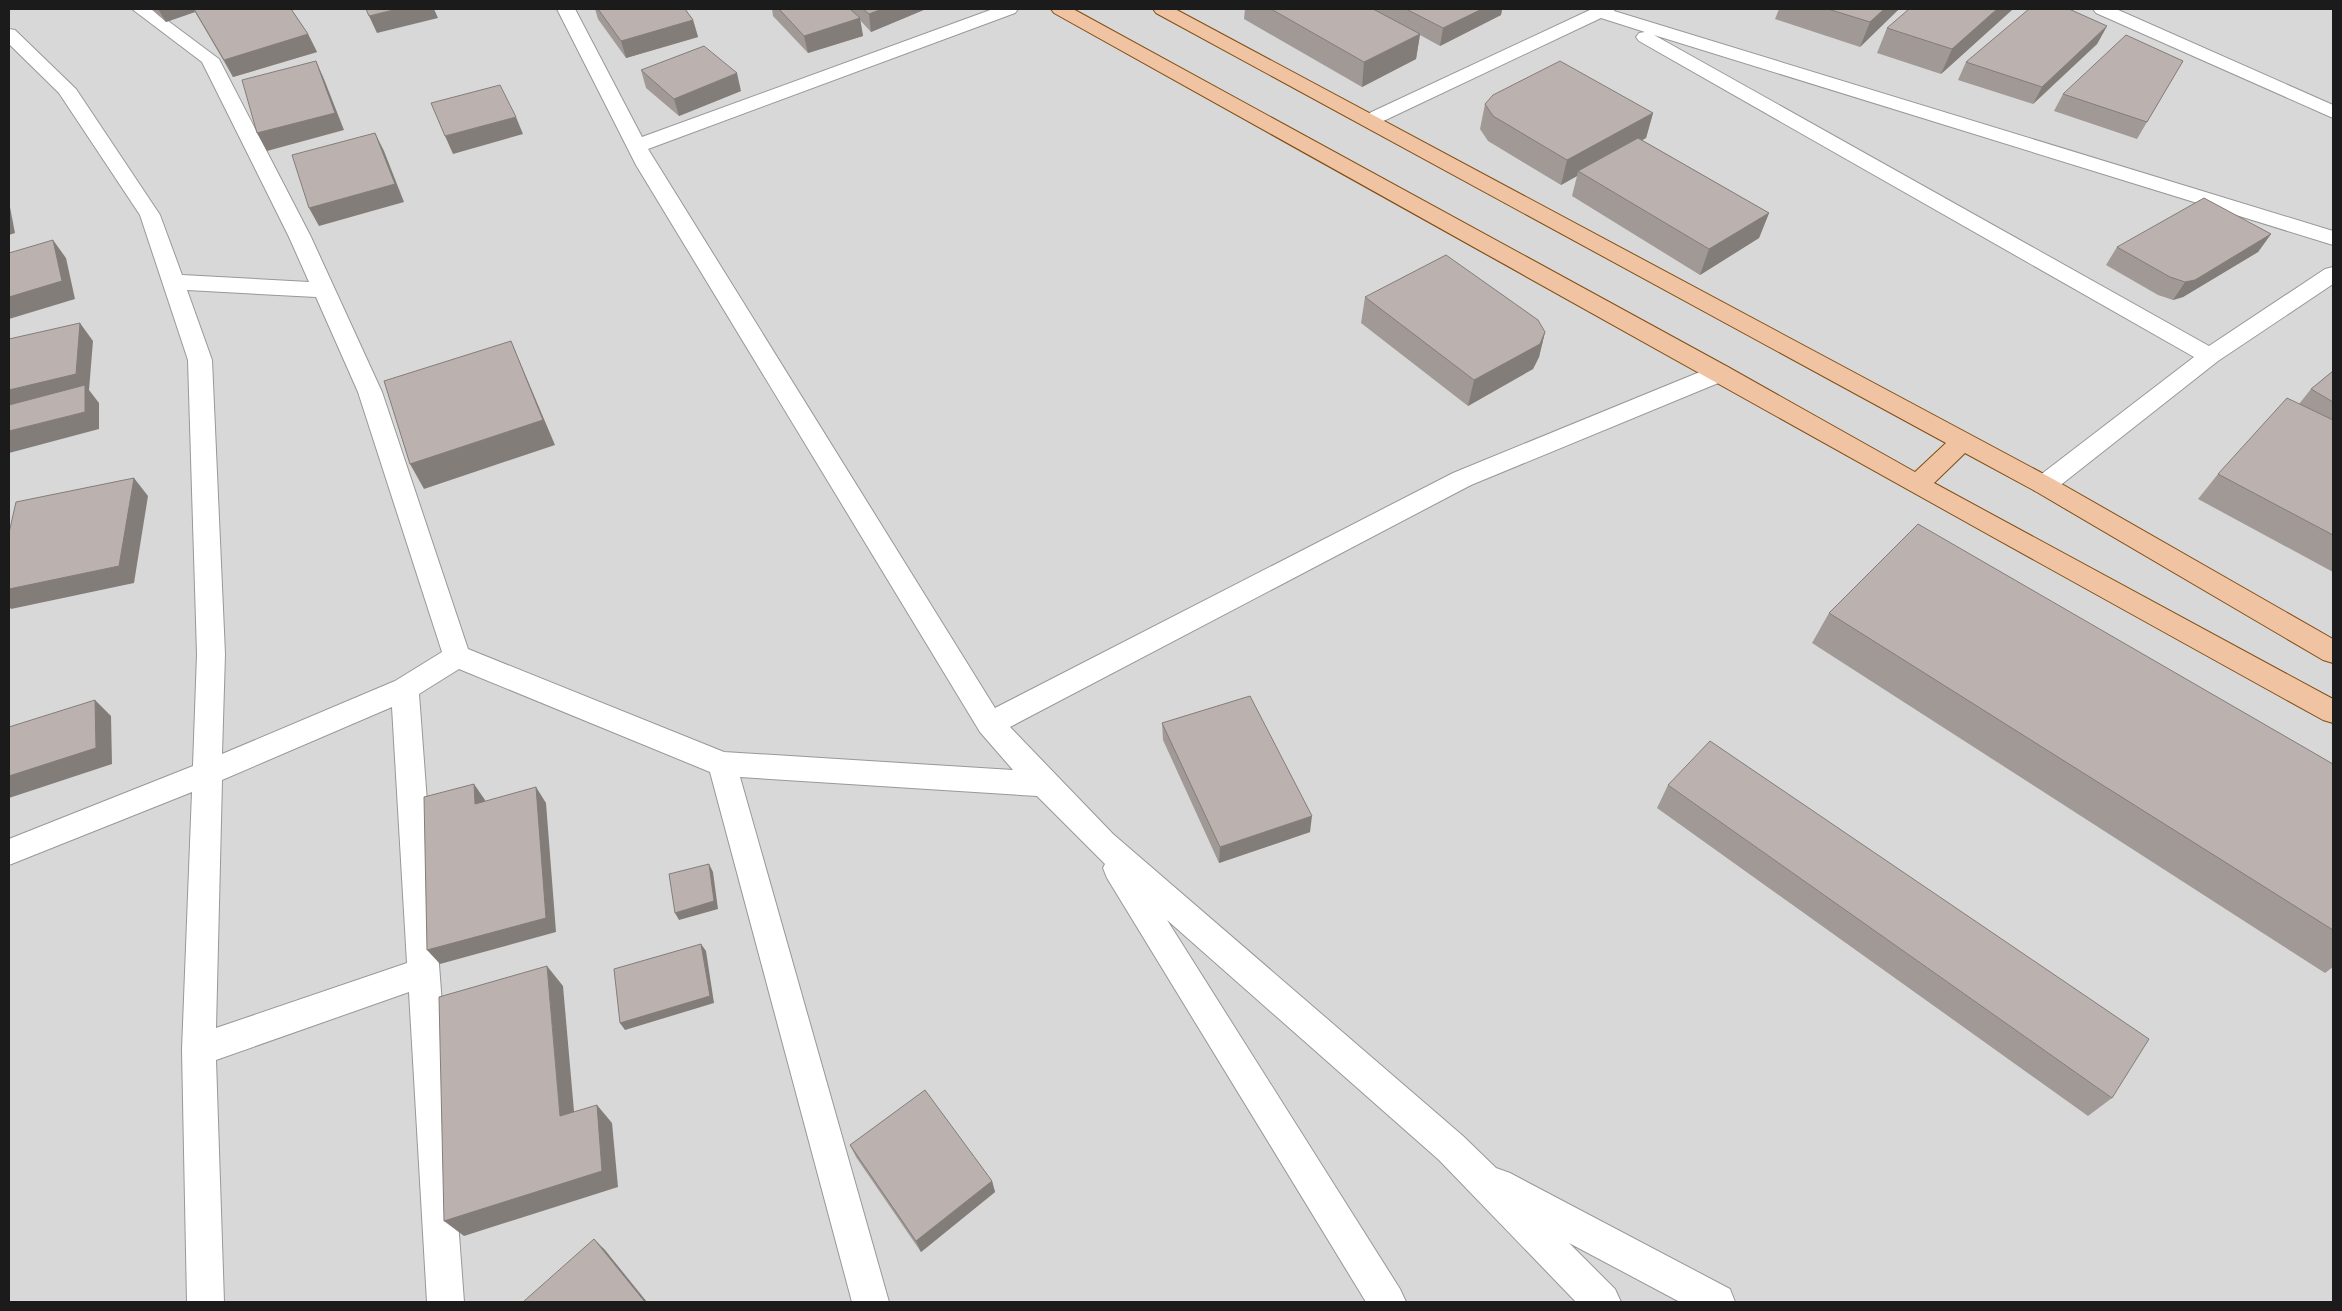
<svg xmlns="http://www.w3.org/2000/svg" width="2342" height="1311" font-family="'DejaVu Sans',sans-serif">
<rect width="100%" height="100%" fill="#ebe7e1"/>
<rect fill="#d9d8d8" x="9" y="9" width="2324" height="1293"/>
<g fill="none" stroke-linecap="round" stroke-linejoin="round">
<defs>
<g id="minor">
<path d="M132,9h20l67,50 92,178 71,155 86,257 256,103 289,18 -33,-38 -344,-567 -79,-156h18l67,128 351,-128h25l-3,4 -367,136 347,559 458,-235 259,-106 8,-2 8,2 4,6 -4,6 -257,106 -461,242 103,107 350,302 33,32 14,5 220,116 5,13h-55l-111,-59 46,46 6,13h-45l-137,-142 -272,-240 233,369 6,13h-40l-259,-424 -4,-10 2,-4 -68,-68 -297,-19 149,525h-37l-142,-530 -251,-103 -40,25 45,608h-37l-18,-310 -193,68 8,242h-37l-5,-252 10,-258 -183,73v-26l184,-73 4,-112 -9,-294 -48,-145 -81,-122 -50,-49v-15l6,1 61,59 84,126 22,60 127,7 -20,-45 -87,-175zM187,290l129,7 42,95 84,260 -47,29 -173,73 3,-100 -13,-294zM392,707l15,256 -191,65 6,-248z"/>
<polygon points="1592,9 1615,9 1614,11 2333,231 2333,245 1654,35 2209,346 2325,269 2333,267 2333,284 2218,361 2053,491 2044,494 2035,491 2032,485 2035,479 2194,357 1639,41 1636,37 1639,33 1645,32 1601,18 1377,124 1370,126 1363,124 1360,120 1363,116"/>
<polygon points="2093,9 2116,9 2333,105 2333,118 2096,13"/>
</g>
<path id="primary" d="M1051,9h22l655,358 187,105 31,-29 -790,-430 -3,-4h22l878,470 280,160v24l-10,-3 -288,-169 -70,-38 -31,30 399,216v24l-10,-3c-424,-234 -846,-472 -1269,-707z"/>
</defs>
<use href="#minor" stroke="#989898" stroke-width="2"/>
<use href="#primary" stroke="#814d11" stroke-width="2"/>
<use href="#minor" fill="#fff" fill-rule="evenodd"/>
<use href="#primary" fill="#f0c4a2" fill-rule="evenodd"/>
</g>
<g fill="#a19996">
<polygon points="151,9 291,9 308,34 317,52 233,77 195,12 166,22"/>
<polygon points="595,9 685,9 693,20 698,37 626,58 598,19"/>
<polygon points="772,9 926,9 871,32 860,20 863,36 808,53 773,16"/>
<polygon points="1245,9 1373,9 1376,10 1376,9 1502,9 1501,15 1440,46 1420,35 1416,59 1362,87 1244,19"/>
<polygon points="1779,9 1899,9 1860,47 1775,19"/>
<polygon points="2013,9 1941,74 1877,53 1887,28"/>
<polygon points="2107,26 2097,44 2033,104 1958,80 1966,62"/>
<polygon points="2183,61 2137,139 2054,111 2063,94"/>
<polygon points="641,70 741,91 679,116 646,88"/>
<polygon points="1485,104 1653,113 1646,138 1642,140 1769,213 1759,238 1700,275 1572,196 1577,176 1561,185 1488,141 1480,129"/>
<polygon points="2271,234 2258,252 2183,297 2173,300 2158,295 2106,265 2117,247"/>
<polygon points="1365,297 1545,332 1539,357 1533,369 1468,406 1361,323"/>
<polygon points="2333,371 2333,572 2198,499 2218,474 2299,404 2311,389"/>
<polygon points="1829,613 2333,764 2333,967 2325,973 1812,643"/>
<polygon points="1162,723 1310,832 1219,863 1163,740"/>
<polygon points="1668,785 2112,1098 2088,1116 1657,808"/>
<polygon points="850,1145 992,1181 995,1192 921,1252 856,1157"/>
</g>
<g fill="#837d7a">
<polygon points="158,9 193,9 195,12 166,22"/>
<polygon points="397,9 434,9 438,18 377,33 369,16"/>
<polygon points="882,9 926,9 871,32 869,14"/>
<polygon points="1482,9 1502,9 1501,15 1440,46 1443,28"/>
<polygon points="1884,9 1899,9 1860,47 1870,22"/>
<polygon points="1997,9 2013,9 1941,74 1952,49"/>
<polygon points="860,18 863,36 808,53 804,36"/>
<polygon points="693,20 698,37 626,58 621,41"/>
<polygon points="2107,26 2097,44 2033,104 2042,87"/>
<polygon points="308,34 317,52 233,77 224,60"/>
<polygon points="1420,34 1416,59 1362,87 1364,62"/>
<polygon points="316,61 324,79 344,130 267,151 257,133"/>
<polygon points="737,73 741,91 679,116 674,99"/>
<polygon points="1653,113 1646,138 1582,173 1578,171 1577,176 1561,185 1567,160"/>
<polygon points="516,117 523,134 453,154 445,136"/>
<polygon points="375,133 384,151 404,202 319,226 309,208"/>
<polygon points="9,202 15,233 9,235"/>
<polygon points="1769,213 1759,238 1700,275 1709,249"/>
<polygon points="2271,234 2258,252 2183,297 2173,300 2185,282"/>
<polygon points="53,240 66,258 75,299 9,319 9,297"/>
<polygon points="80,323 93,341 89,390 99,403 99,429 9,453 9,390"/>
<polygon points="1545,332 1539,357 1533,369 1468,406 1474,380"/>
<polygon points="511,341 555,445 424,489 410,464"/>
<polygon points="134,478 148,496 134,583 11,609 9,606 9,589"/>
<polygon points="95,700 111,716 112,764 9,798 9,776"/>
<polygon points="474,784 485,800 486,820 475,804"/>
<polygon points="536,787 546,803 556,932 440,964 427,950"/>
<polygon points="1312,816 1310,832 1219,863 1220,847"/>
<polygon points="709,864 713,872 718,909 679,920 675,913"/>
<polygon points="701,944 706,951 714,1003 625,1030 620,1023"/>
<polygon points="547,966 563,986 576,1134 560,1116"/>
<polygon points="597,1105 612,1123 618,1187 464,1236 444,1221"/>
<polygon points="992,1181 995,1192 921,1252 916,1241"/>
<polygon points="594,1239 605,1250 647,1302 645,1302"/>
</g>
<g fill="#bbb2af" stroke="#837d7a">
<polygon points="194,9 291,9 308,34 224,60"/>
<polygon points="366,9 397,9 369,16"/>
<polygon points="598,9 685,9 693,20 621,41"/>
<polygon points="779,9 850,9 860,18 804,36"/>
<polygon points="863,9 882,9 869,14"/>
<polygon points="1271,9 1373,9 1420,34 1364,62"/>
<polygon points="1406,9 1482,9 1443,28"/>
<polygon points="1828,9 1884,9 1870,22"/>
<polygon points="1909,9 1997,9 1952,49 1887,28"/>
<polygon points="2029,9 2069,9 2107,26 2042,87 1966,62"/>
<polygon points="2126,35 2183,61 2147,122 2063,94"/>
<polygon points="704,46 737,73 674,99 641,70"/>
<polygon points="316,61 335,113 257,133 242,80"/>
<polygon points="1560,61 1653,113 1567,160 1493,116 1485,104 1493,95"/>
<polygon points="500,85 516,117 445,136 431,103"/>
<polygon points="375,133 395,184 309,208 292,155"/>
<polygon points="1638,138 1769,213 1709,249 1578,171"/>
<polygon points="2204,198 2271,234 2195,280 2185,282 2170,277 2117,247"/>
<polygon points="53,240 62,281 9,297 9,253"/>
<polygon points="1446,255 1538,320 1545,332 1540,344 1474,380 1365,297"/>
<polygon points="80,323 76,374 9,390 9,339"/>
<polygon points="511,341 543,420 410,464 384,381"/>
<polygon points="2333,371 2333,402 2311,389"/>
<polygon points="85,385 85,412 9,431 9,405"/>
<polygon points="2287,398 2333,420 2333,535 2218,474"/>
<polygon points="134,478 119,566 9,589 9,533 16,502"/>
<polygon points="1918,524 2333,764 2333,930 1829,613"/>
<polygon points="1250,696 1312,816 1220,847 1162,723"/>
<polygon points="95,700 96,748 9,776 9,727"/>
<polygon points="1710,741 2149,1039 2112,1098 1668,785"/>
<polygon points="474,784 475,804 536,787 546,918 427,950 424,797"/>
<polygon points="709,864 714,901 675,913 669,874"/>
<polygon points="701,944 710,996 620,1023 614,969"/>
<polygon points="547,966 560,1116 597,1105 602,1171 444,1221 439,997"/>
<polygon points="925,1090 992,1181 916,1241 850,1145"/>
<polygon points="594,1239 645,1302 523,1302"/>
</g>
<rect width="2342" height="1311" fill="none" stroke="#1b1b1b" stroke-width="20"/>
</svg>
